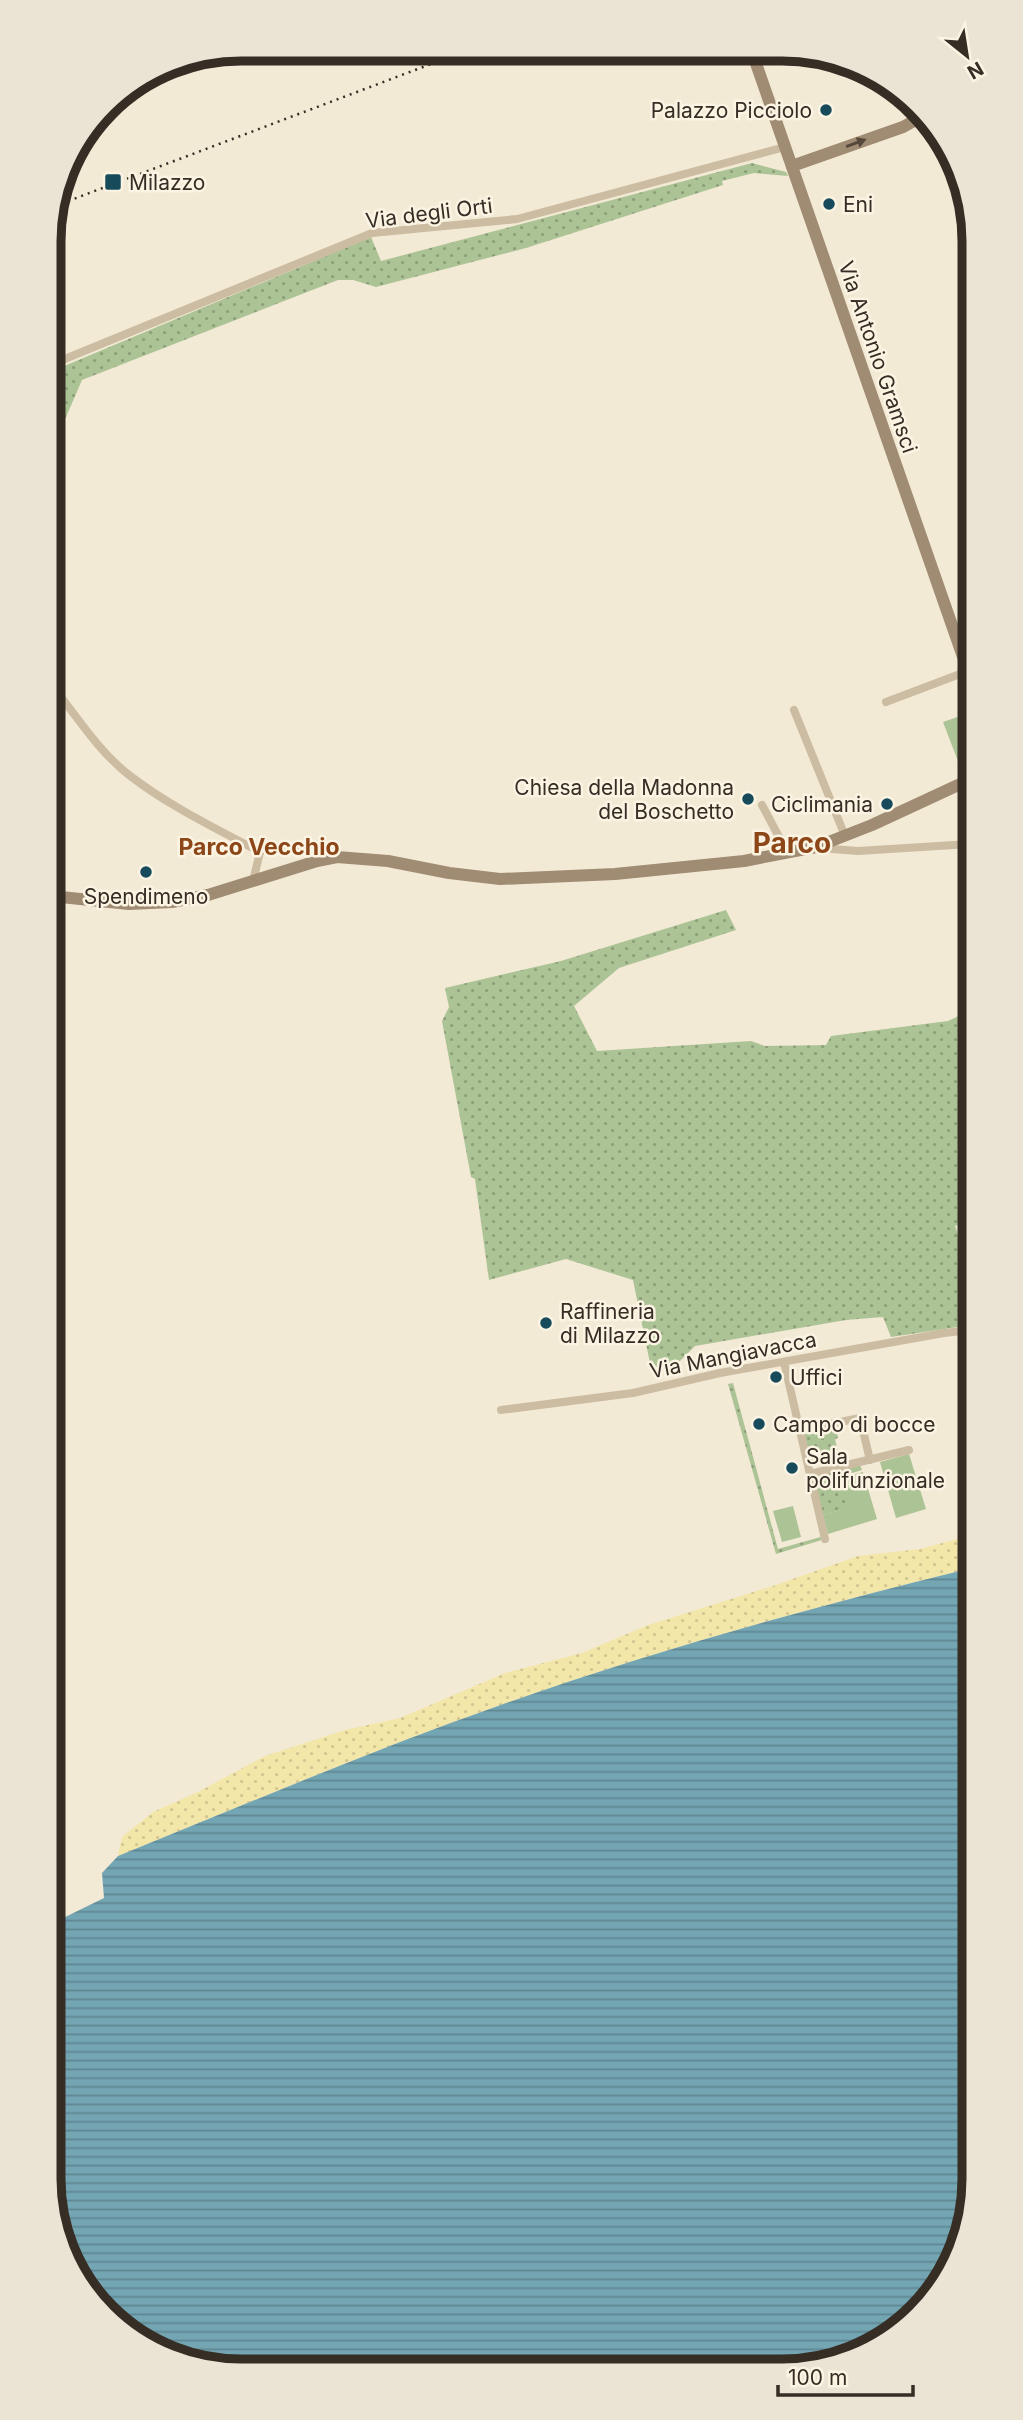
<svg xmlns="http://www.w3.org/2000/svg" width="1023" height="2420" font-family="Inter,sans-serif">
<defs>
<pattern id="grass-dots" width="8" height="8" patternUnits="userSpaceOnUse" patternTransform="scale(1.75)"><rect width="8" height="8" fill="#acc395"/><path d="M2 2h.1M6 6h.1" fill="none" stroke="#8d9f79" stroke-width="1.8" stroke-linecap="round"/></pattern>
<pattern id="sand-dots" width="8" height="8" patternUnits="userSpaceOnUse" patternTransform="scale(1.75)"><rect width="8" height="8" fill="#f3e6a9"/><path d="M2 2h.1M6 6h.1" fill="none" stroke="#d1c691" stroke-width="1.8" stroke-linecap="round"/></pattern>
<pattern id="water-rules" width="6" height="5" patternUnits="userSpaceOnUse" patternTransform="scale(1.75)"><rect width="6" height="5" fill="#73a5b3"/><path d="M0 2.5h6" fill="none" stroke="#5f8791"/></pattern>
</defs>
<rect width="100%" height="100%" fill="#f3ead6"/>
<g fill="url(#grass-dots)">
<polygon points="752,163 786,172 788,176 754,173 722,181 723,185 526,248 376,287 353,280 338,280 82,380 50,454 50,372 371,237 381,261"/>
<polygon points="726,910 736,930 619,968 574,1006 597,1051 751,1041 765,1046 826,1045 831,1036 948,1021 965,1013 970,1013 971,1220 955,1226 971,1271 971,1325 891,1337 883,1317 846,1320 695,1346 679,1362 651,1368 633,1280 566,1259 489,1280 475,1179 471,1177 442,1021 449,1007 445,988 561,961"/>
<polygon points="733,1383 778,1549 824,1536 825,1539 776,1554 728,1384"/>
<polygon points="836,1427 838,1438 835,1439 838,1452 835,1453 836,1456 812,1466 804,1433"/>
<polygon points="860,1465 862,1470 839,1477 848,1508 823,1515 813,1477"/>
</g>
<path fill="url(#sand-dots)" d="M972,1535v33c-160,39 -319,83 -474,138 -128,45 -254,99 -380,150l4,-19 31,-25 45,-20 67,-36 80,-26 55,-12 105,-45 77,-20 66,-28 125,-39 85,-30 62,-7z"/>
<g fill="#acc395">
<polygon points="969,713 969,774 964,777 943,722"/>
<polygon points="909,1454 926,1509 896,1518 880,1462"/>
<polygon points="863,1472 877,1519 828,1534 823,1515 847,1508 839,1479"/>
<polygon points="793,1506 801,1537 782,1542 773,1511"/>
</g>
<path fill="url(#water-rules)" d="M972,1568l2,623 -40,105 -46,43 -57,26 -627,2 -90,-44 -59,-95v-306l49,-24 -2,-25 16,-17c126,-51 252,-105 380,-150 155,-55 314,-99 474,-138z"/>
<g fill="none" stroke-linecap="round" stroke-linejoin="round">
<g stroke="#ccbca2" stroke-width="8">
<polyline points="50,365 372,233 517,219 785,147"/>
<path d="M51,684c24,30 47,67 78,91 40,31 86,53 131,77 22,-11 48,-3 72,0l5,5"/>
<polyline points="886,702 968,671"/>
<polyline points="794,710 845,836"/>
<polyline points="762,805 787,852"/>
<polyline points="819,848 858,851 970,844"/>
<polyline points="253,881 260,852"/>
<polyline points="784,1362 825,1539"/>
<polyline points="501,1410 633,1393 720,1373 944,1333 971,1330"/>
<polyline points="800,1430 860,1418 870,1460"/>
<polyline points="810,1474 909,1450"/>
</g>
<g stroke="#a08b73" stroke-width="12">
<polyline points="752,52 969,674"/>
<polyline points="792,166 903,127 921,117"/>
<polyline points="51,896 129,904 172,902 208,895 317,861 337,857 388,861 449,873 500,879 615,874 744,861 816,847 872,825 969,780"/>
</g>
<polyline stroke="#362d25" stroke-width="2.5" stroke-dasharray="2 5" stroke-linecap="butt" points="55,206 468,50"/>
</g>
<defs><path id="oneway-solid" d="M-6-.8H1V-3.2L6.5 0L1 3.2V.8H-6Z" transform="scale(1.75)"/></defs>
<use fill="#56493c" href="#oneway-solid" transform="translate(856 143) rotate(-20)"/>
<g fill="#174b5b" stroke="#fbf4e3" stroke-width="2.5">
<circle cx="826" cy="110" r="7"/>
<rect x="104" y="173" width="18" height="18" rx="3.5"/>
<circle cx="829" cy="204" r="7"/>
<circle cx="748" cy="799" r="7"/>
<circle cx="887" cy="804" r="7"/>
<circle cx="146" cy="872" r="7"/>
<circle cx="546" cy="1323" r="7"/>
<circle cx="776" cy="1377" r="7"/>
<circle cx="759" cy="1424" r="7"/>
<circle cx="792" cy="1468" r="7"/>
</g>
<g text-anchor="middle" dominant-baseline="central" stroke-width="5" stroke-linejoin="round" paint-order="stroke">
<g font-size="21" fill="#362d25" stroke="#fbf4e3" text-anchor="start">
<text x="812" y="110" text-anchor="end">Palazzo Picciolo</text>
<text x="129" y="182">Milazzo</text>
<text x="843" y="204">Eni</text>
<text x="734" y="787" text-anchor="end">Chiesa della Madonna<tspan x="734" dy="24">del Boschetto</tspan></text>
<text x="873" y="804" text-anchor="end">Ciclimania</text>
<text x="146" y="896" text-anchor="middle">Spendimeno</text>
<text x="560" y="1311">Raffineria<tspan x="560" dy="24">di Milazzo</tspan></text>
<text x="790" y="1377">Uffici</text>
<text x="773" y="1424">Campo di bocce</text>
<text x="806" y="1456">Sala<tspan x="806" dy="24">polifunzionale</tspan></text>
</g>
<g font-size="21" fill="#362d25" stroke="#fbf4e3">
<text transform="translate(429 213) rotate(-7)">Via degli Orti</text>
<text transform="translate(878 357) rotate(71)">Via Antonio Gramsci</text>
<text transform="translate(733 1355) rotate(-11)">Via Mangiavacca</text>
</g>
<g font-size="23" font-weight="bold" fill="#8c4617" stroke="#fbf4e3">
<text x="259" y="847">Parco Vecchio</text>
</g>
<g font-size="28" font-weight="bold" fill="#8c4617" stroke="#fbf4e3">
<text x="792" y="843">Parco</text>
</g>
</g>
<path d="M0 0H1023V2420H0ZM241 61H782A180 180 0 0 1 962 241V2179A180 180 0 0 1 782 2359H241A180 180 0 0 1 61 2179V241A180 180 0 0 1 241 61Z" fill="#ebe4d4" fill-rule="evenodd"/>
<path fill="none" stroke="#362d25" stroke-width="9" d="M241 61H782A180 180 0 0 1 962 241V2179A180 180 0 0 1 782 2359H241A180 180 0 0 1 61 2179V241A180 180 0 0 1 241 61Z"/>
<g transform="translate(967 56) rotate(150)" stroke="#fbf4e3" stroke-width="5" paint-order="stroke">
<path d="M0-5L12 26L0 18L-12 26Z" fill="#362d25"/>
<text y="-10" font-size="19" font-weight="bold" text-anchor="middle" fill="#362d25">N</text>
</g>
<path d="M778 2385v10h135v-10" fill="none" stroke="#362d25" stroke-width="3.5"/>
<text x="788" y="2385" font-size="21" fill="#362d25" stroke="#fbf4e3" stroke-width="5" paint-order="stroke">100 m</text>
</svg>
